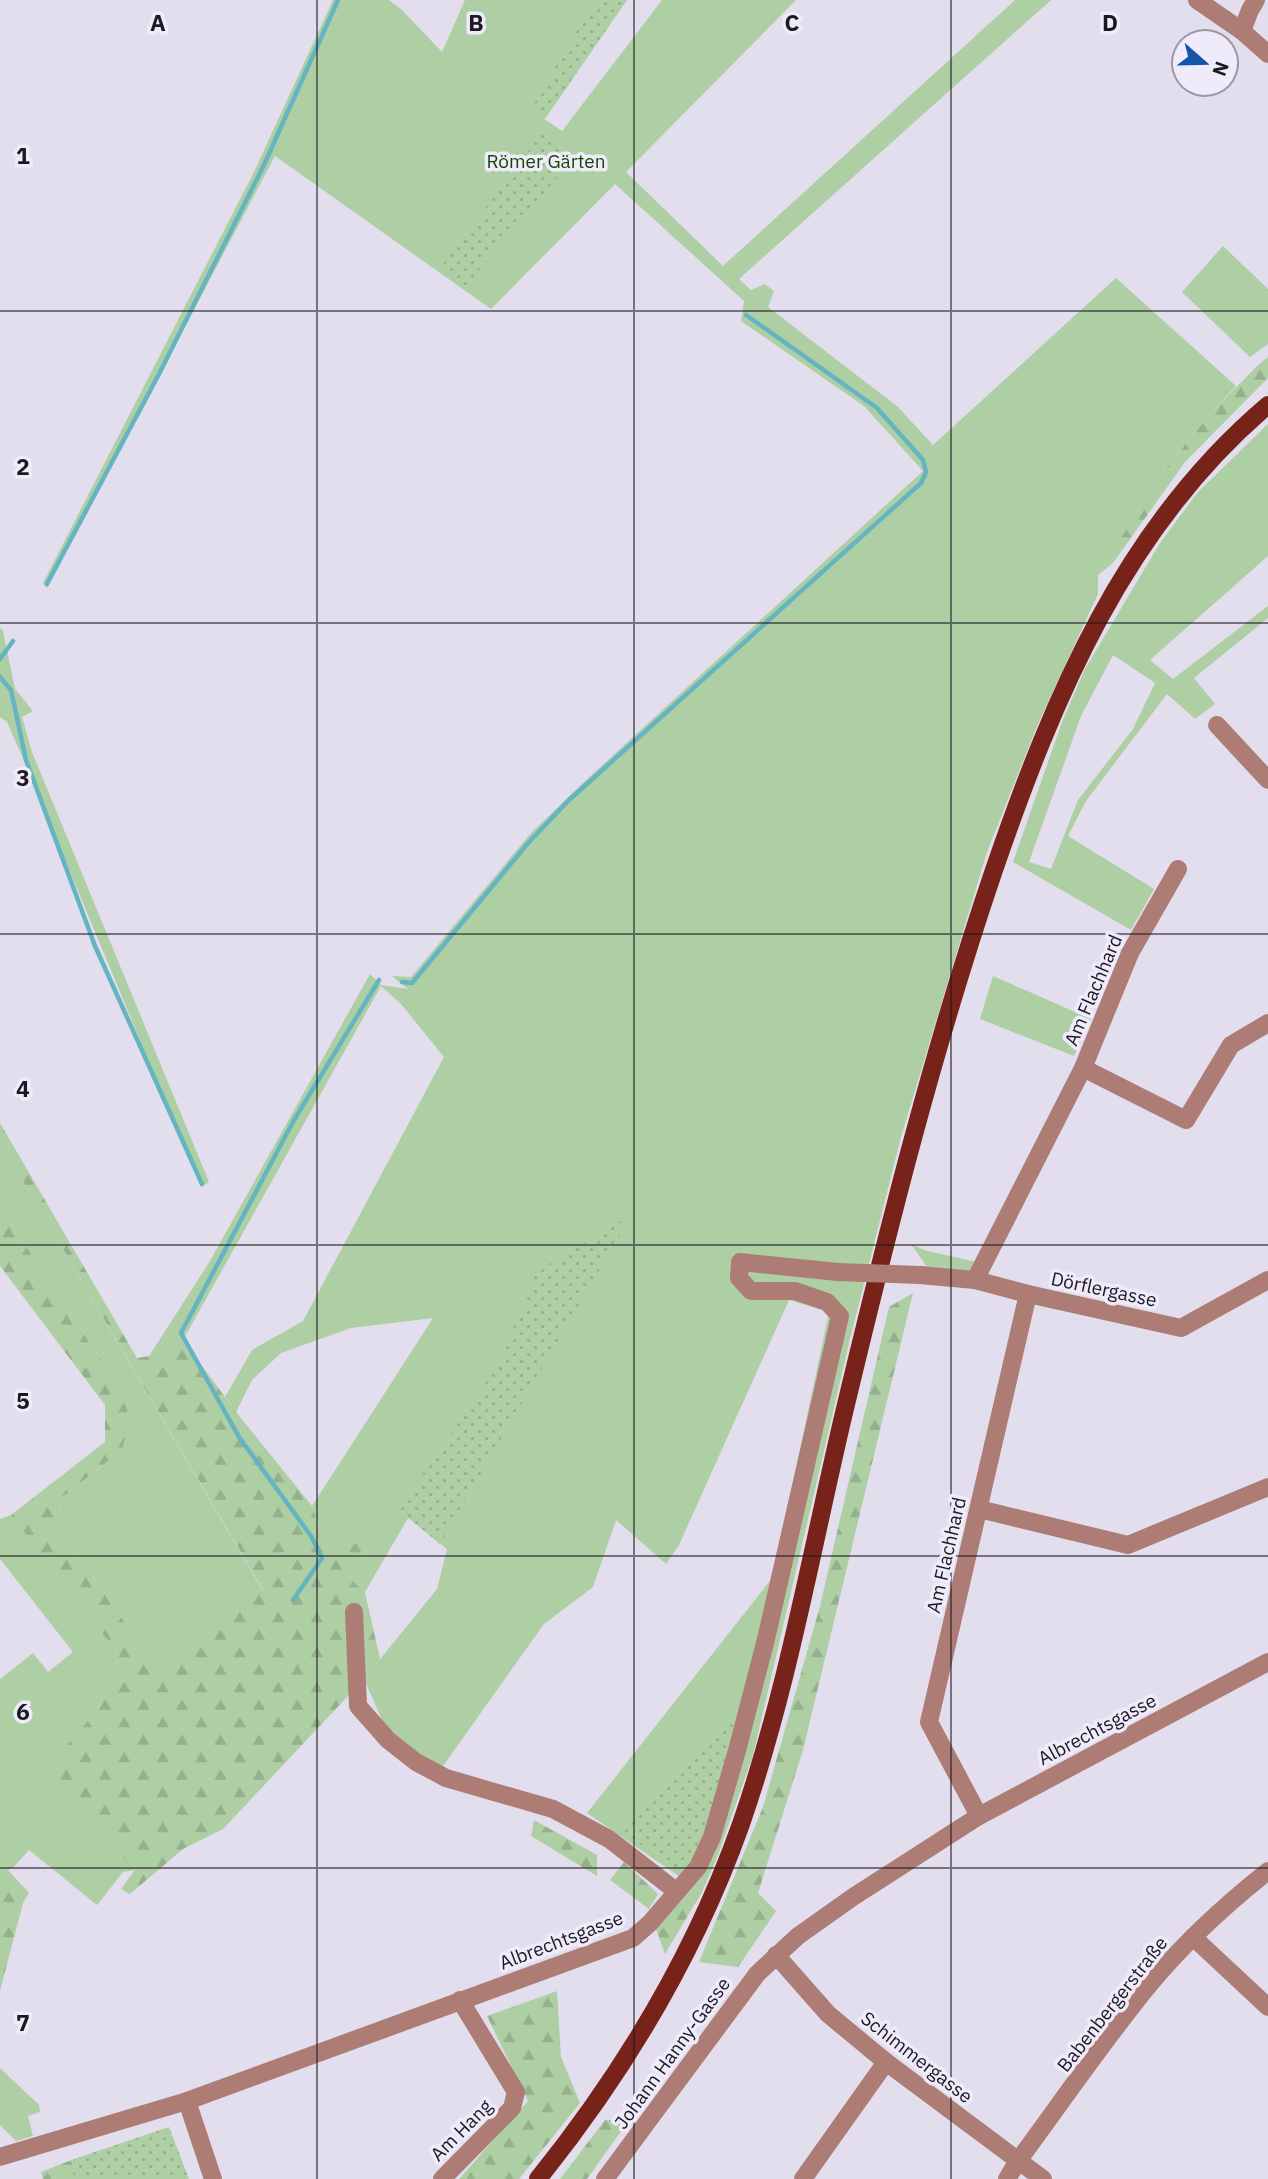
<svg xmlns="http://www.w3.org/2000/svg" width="1268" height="2179" font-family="'IBM Plex Sans',sans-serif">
<defs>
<pattern id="forest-firs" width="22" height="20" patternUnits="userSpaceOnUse" patternTransform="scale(1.75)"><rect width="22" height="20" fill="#aecea4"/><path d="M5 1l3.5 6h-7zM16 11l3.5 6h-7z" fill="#95b08d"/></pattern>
<pattern id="park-dots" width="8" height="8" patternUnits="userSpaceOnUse" patternTransform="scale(1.75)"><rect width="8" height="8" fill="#aecea4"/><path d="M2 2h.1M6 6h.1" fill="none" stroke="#95b08d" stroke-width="1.8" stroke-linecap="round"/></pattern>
</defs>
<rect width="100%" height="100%" fill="#e2deee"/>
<g fill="#aecea4" fill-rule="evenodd">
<polygon points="333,0 389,0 402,10 442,52 465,0 595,0 531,110 562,131 662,0 796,0 626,172 723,266 1015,0 1051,0 739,279 751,290 765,284 774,291 768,307 898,407 933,445 1116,278 1236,386 1210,414 1158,478 1098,575 1098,594 1037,726 987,852 901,1137 850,1339 753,1755 718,1855 702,1892 587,1813 773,1577 829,1312 789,1300 679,1545 666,1564 616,1520 593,1587 544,1624 443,1766 423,1761 386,1729 364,1679 437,1589 447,1549 408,1518 365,1592 349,1578 379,1540 328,1550 312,1506 433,1318 351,1328 281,1353 252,1380 236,1412 225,1397 252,1350 303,1321 444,1057 401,1004 381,986 183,1340 149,1356 210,1261 370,974 381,985 408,989 392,976 411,977 531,833 585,781 923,471 864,406 741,321 744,301 615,184 491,309 275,156 47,588 43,583 254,172"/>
<polygon points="1223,246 1268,289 1268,344 1250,357 1182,292"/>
<path d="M1268,424v132l-118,104 23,19 95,-73v12l-74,60 21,26 -20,15 -28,-25 -81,107 -18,35 86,53 -23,41 -118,-68 49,-140 23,-53 75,-126 38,-51zM1113,655l42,28 -22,46 -55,71 -27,69 -22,-7 52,-146z"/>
<polygon points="0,628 3,631 15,689 33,711 22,717 32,752 209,1182 201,1187 22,756 7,722 0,717"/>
<polygon points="993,976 1091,1019 1074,1056 980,1019"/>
<polygon points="0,1142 263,1591 160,1671 58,1529 60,1499 122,1450 117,1384 0,1207"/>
<polygon points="911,1244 924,1250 976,1262 972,1271 927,1267"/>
<polygon points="11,1515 119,1655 98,1709 45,1772 136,1870 123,1872 97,1905 29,1850 14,1867 0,1874 0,1679 33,1653 48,1672 73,1652 0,1559 0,1519"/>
<polygon points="0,2068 39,2105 40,2112 28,2116 33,2136 16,2141 0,2125"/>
</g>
<g fill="url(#forest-firs)">
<polygon points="1268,357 1268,378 1185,462 1113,563 1098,575 1158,478 1210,414 1258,365"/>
<polygon points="0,1123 137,1358 149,1356 183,1340 236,1412 312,1506 328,1549 379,1540 349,1578 365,1592 380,1659 364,1679 223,1829 183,1849 130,1894 121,1889 135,1870 44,1772 98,1709 119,1655 11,1515 105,1442 105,1405 0,1266 0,1207 117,1384 130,1418 122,1450 60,1499 58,1529 160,1671 263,1590 0,1142"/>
<polygon points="913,1293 803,1750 758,1893 776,1911 738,1967 699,1962 763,1807 820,1606 889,1307"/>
<polygon points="534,1820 597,1855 597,1876 531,1836"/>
<polygon points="624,1862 658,1894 649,1909 610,1880"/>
<polygon points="8,1870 29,1893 23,1903 0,1991 0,1874"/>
<polygon points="690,1884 702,1892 665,1954 655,1926"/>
<polygon points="557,1991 561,2057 580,2103 519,2179 459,2179 528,2101 487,2016"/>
<polygon points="605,2120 629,2120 587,2179 560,2179"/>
<polygon points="74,2159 73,2179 43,2179 41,2172"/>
</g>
<g fill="url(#park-dots)">
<polygon points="595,0 627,0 545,119 530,110"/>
<polygon points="542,133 576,155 465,287 441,267"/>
<polygon points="631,1215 440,1544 398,1509 497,1367 537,1271"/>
<polygon points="743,1708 727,1766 693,1862 679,1870 660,1860 622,1830"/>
<polygon points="169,2127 189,2179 73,2179 74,2159"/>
</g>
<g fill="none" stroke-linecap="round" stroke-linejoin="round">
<g stroke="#65b4c1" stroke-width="4.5">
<polyline points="47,584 159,374 263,167 338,0"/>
<polyline points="0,659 13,641"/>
<polyline points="0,677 11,690 26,760 95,946 202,1184"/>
<polyline points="402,982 412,983 529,842 568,801 921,483 926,472 923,460 877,408 746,315"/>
<polyline points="293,1600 322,1558 311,1536 239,1437 181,1333 294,1120 379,980"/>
</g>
<g stroke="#ad7c74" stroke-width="18">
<polyline points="1197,0 1242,31 1268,54"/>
<polyline points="1242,31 1250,10 1256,0"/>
<polyline points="1217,725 1268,780"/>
<polyline points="1083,1068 1186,1120 1231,1045 1268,1023"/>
<polyline points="920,1275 975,1280 1028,1294 1181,1328 1268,1280"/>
<polyline points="975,1280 1083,1068 1130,953 1178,869"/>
<polyline points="979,1509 1128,1545 1268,1487"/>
<polyline points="354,1612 358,1706 388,1740 416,1762 446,1778 553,1809 609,1839 676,1891"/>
<polyline points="979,1816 929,1722 1028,1294"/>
<polyline points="1193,1937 1268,2007"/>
<polyline points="776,1955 828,2014 886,2062 1043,2179"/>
<polyline points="187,2101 213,2179"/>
<polyline points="0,2157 187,2101 633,1938 650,1923 698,1867 712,1837 738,1747 766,1639 840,1316 827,1302 795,1291 751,1291 739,1278 740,1262 838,1272"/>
<polyline points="442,2179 512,2108 516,2092 460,2000"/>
<polyline points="605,2179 757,1974 798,1936 853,1897 979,1816 1268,1662"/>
<polyline points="803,2179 886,2062"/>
<path d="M1007,2179l11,-18c43,-58 85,-120 131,-176 35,-42 76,-80 119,-114"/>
</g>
<path stroke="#77231a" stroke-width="18" d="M538,2179c86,-107 157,-225 203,-355 46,-132 70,-271 102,-407 44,-184 90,-368 151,-547 60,-174 130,-343 274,-465"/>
<polyline stroke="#ad7c74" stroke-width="18" points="838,1272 920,1275"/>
</g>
<path fill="none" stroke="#1c1a20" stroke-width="2" stroke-opacity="0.55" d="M317,0v2179M634,0v2179M951,0v2179M0,311h1268M0,623h1268M0,934h1268M0,1245h1268M0,1556h1268M0,1868h1268"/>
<g text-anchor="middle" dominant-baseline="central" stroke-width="7" stroke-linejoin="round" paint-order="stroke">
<g font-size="19" fill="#164700" stroke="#efebfb">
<text x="546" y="161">Römer Gärten</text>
</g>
<g font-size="19" fill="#1c1a20" stroke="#efebfb">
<text transform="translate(1093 990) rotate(-67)">Am Flachhard</text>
<text transform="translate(1104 1289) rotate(12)">Dörflergasse</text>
<text transform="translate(946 1555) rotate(-77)">Am Flachhard</text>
<text transform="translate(1097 1729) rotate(-28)">Albrechtsgasse</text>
<text transform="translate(561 1940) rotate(-21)">Albrechtsgasse</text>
<text transform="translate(1112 2004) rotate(-52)">Babenbergerstraße</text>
<text transform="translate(672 2053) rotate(-54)">Johann Hanny-Gasse</text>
<text transform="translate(917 2057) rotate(38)">Schimmergasse</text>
<text transform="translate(461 2130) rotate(-45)">Am Hang</text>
</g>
</g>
<g font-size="23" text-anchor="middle" font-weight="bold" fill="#1c1a20" stroke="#efebfb" stroke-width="7" stroke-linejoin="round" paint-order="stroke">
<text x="158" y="31">A</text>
<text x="476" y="31">B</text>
<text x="792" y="31">C</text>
<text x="1110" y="31">D</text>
<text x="23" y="164">1</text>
<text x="23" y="475">2</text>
<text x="23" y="786">3</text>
<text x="23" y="1097">4</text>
<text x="23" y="1409">5</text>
<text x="23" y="1720">6</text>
<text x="23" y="2031">7</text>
</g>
<g transform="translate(1205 63) rotate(110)"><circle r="33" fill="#efebfb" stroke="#9b97a3" stroke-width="2"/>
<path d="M0-5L12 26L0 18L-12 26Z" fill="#1356a6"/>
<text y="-10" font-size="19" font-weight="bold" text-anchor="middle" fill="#1c1a20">N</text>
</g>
</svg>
